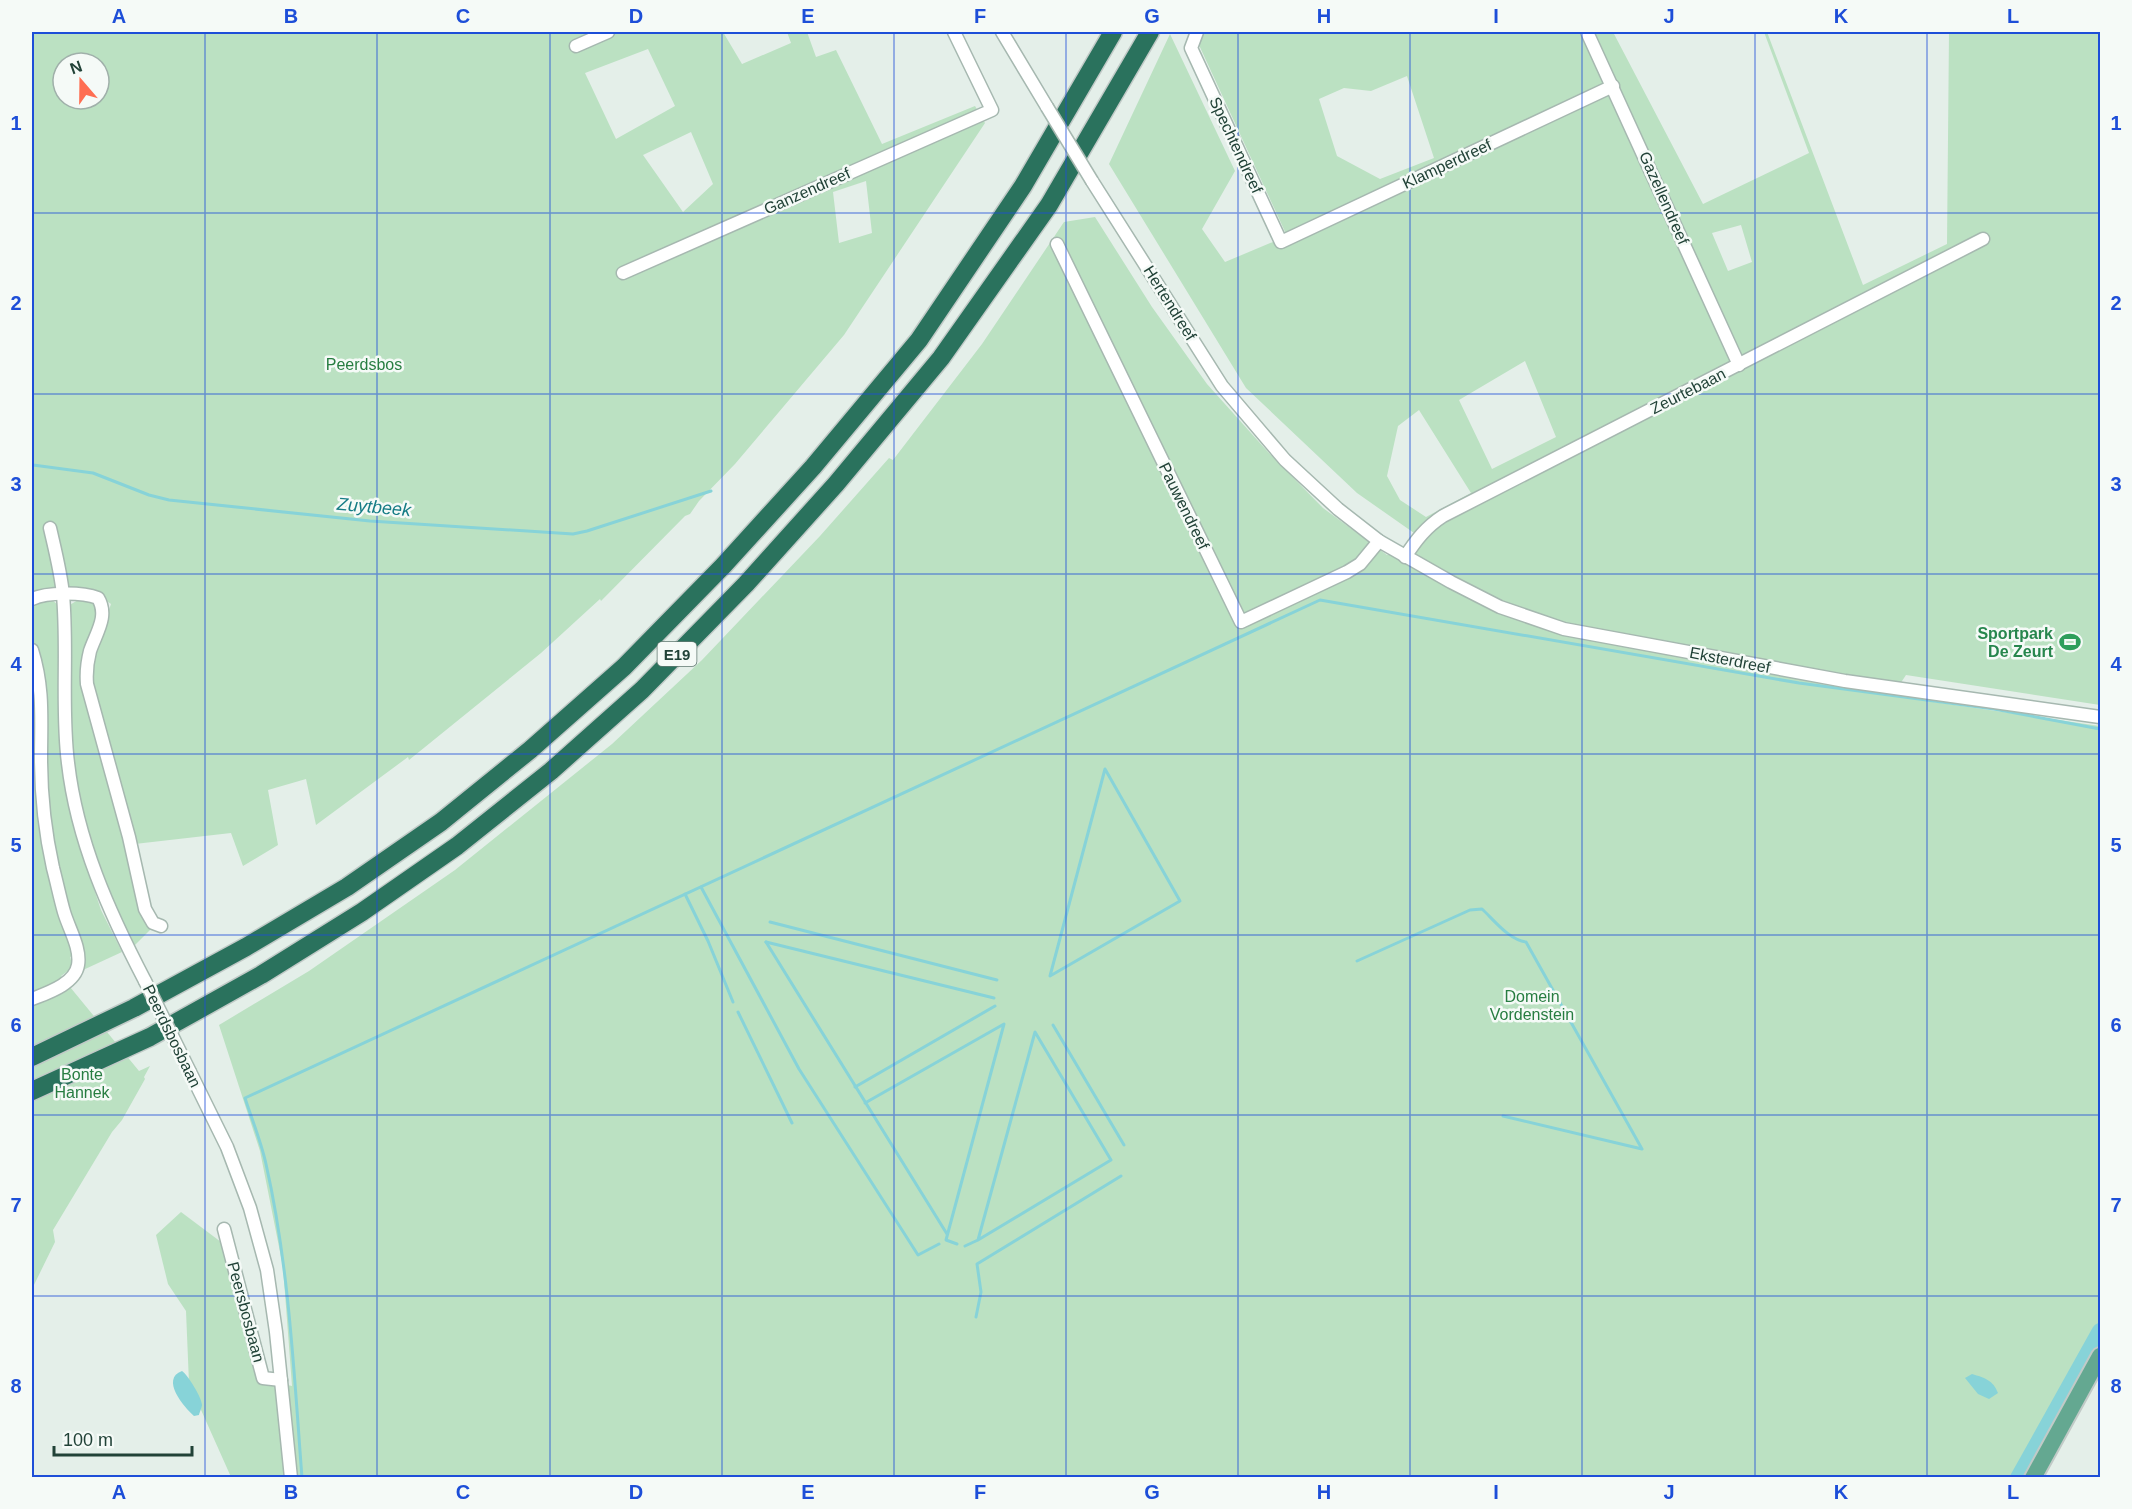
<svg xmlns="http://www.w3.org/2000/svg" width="2132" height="1509" font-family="Arial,sans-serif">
<rect width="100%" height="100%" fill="#e4efe9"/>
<g fill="#bbe1c2" fill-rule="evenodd">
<path d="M32,32h691l19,32 49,-21 -4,-11h20l9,25 20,-7 46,94 93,-38 10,17 -141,212 -109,129 -36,37 -9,13 -5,2 -84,85 -1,-2 -59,54 -132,107 -1,-3 -92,68 -10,-46 -38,11 10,55 -35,21 -12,-33 -105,12 26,83 -20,20c-25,-53 -47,-110 -56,-168 -9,-57 -7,-116 -8,-174l10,-6 15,2 5,7 -8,57 21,-62 -23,-16 -50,4 -6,4zM648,49l27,57 -59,33 -31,-66zM63,63h36v36h-36zM691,132l22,52 -30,28 -40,-57zM866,181l6,52 -33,10 -6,-51z"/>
<path d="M1193,32h420l90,172 106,-51 -45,-121h3l96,253 84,-41 2,-212h151v673l-194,-30 -14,21 208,30v607l-79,144h-1790l-42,-94 -3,-72 -18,-27 -12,-49 25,-23 40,30 41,137 30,7 -9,-119 -23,-116 -41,-126 90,-54 146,-101 157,-126 90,-84 118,-124 69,-78 4,2 89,-116 82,-122 31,-5 57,90 55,77 61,68 55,56 64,47 37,-15 -67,-47 -111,-105 -137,-224 61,-130 65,137 -33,58 23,33 62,-26zM1407,76l27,82 -54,21 -43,-23 -18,-57 25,-11 27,3zM1741,225l11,37 -24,9 -16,-38zM1525,361l31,76 -64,32 -33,-69zM1419,410l52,83 -45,24 -26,-17 -13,-24 11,-50z"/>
<polygon points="50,598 59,606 67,780 80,847 101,910 122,952 83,970 58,866 50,821 38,660 32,643 32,602"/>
<polygon points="32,668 37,705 35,758 37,795 47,865 72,956 70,957 73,967 61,976 139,1071 150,1066 144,1077 145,1079 122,1120 112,1132 53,1230 55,1242 32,1289"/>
</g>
<g fill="#87d3d8">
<path d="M182,1371c6,4 20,27 20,34 0,2 -3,9 -3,10l-5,1c-10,-9 -34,-37 -12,-45z"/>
<path d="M1972,1374c13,4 21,6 26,19l-9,6 -11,-5 -13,-16z"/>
</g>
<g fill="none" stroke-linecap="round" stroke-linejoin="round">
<g stroke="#87d3d8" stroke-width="3">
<polyline points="33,465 93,473 149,495 169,500 370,521 573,534 587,531 711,491"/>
<polygon points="1105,769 1180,901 1050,976"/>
<polyline points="701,887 799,1069 918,1255 939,1244"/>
<polyline points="685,894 708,941 733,1002"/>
<polyline points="770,922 997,980"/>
<polyline points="766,942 947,1234"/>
<polyline points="766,942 994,998"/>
<path d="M1357,961l113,-51 12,-1c12,11 27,31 44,33l116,207 -139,-33"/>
<polyline points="738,1012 792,1123"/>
<polyline points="1053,1025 1124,1145"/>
<polyline points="855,1087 995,1006"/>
<polyline points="865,1103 1004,1024 946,1240 957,1244"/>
<polyline points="965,1246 978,1240 1111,1160 1035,1032 978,1240"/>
<polyline points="976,1317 981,1292 977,1264 1121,1176"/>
<path d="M302,1478c-8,-105 -13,-212 -36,-314 -5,-23 -14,-44 -21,-66l1075,-498 479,83 195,26 106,20"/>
<polyline points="1379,1478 1384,1478"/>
</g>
<polyline stroke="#87d3d8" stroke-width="16" points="2018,1478 2100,1331"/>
<defs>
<g id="minor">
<polyline points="1002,32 1047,107"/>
<polyline points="1197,32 1191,48 1281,242 1613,86"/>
<polyline points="1587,32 1739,365"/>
<polyline points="576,46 608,32"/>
<polyline points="1092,181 1222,386 1285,460 1338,509 1379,541 1451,582 1500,607 1564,629 1845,681 2100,717"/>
<polyline points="1057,244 1241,622 1347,572 1360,564 1379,541"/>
<polyline points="623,273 992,110 954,32"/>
<path d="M50,528c5,22 11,45 13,67 5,56 -2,113 5,168 9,78 41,149 77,218"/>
<path d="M1405,557c11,-17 21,-30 38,-41l540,-277"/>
<path d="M32,599c15,-7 50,-7 66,-1 11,18 -2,35 -8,53 -3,12 -4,21 -3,33l42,153 16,72 8,14 8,3"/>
<path d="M32,650c12,38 9,69 9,109 0,36 4,73 12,109 4,15 7,30 11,44 5,17 17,36 14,53 -3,19 -31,28 -46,34"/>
<polyline points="190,1072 227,1147 250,1208 267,1270 276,1332 291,1478"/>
<polyline points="224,1229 263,1378 281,1380"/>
</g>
<polyline id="major" points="2033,1478 2100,1356"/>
<g id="highway">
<polyline points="32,1057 134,1008 246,947 347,887 441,822 530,750 624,667 723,566 813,467 919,340 1023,186 1113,32"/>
<polyline points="32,1091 150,1037 261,975 362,912 457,846 551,771 642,690 746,584 836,484 941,358 1049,205 1150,32"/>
</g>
</defs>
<use href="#minor" stroke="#a6b8b0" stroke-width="15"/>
<use href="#major" stroke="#c1cac7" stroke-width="20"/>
<use href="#highway" stroke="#c1cac7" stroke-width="21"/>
<use href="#minor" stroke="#fff" stroke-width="12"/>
<use href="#major" stroke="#64a891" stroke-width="16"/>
<use href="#highway" stroke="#2a725d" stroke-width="18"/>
<defs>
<g id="minor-bridge">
<polyline points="1047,107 1092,181"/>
<polyline points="145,981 190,1072"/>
</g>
</defs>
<use href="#minor-bridge" stroke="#a6b8b0" stroke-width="15" stroke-linecap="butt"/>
<use href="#minor-bridge" stroke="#fff" stroke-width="12"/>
</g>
<path fill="none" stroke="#1d4ed8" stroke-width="1.5" stroke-opacity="0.55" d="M205,32v1446M377,32v1446M550,32v1446M722,32v1446M894,32v1446M1066,32v1446M1238,32v1446M1410,32v1446M1582,32v1446M1755,32v1446M1927,32v1446M32,213h2068M32,394h2068M32,574h2068M32,754h2068M32,935h2068M32,1115h2068M32,1296h2068"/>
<defs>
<symbol id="stadium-bare" viewBox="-9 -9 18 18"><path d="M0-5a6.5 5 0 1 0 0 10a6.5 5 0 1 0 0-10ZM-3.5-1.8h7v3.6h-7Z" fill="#2e9e5b" stroke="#f5faf7" stroke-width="2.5" paint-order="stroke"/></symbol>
</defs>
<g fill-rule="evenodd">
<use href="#stadium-bare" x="2055" y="627" width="30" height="30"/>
</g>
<g text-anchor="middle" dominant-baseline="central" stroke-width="5" stroke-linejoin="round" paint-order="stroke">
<rect fill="#f5faf7" stroke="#617971" stroke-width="1.5" x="657.5" y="642" width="39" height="24" rx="4.5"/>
<g font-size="15" font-weight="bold" fill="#214237">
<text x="677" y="654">E19</text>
</g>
<g font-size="16" fill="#214237" stroke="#f5faf7">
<text transform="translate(1236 145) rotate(65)">Spechtendreef</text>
<text transform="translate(1447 164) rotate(-25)">Klamperdreef</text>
<text transform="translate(807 191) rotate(-24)">Ganzendreef</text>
<text transform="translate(1664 198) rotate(66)">Gazellendreef</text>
<text transform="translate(1170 303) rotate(58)">Hertendreef</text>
<text transform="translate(1688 391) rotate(-27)">Zeurtebaan</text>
<text transform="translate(1184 506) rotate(64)">Pauwendreef</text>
<text transform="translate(1730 660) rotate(11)">Eksterdreef</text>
<text transform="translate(172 1036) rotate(64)">Peerdsbosbaan</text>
<text transform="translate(246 1312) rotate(75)">Peersbosbaan</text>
</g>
<g font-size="16" fill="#277d41" stroke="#f5faf7">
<text x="364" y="364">Peerdsbos</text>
<text x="1532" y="996">Domein<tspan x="1532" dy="18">Vordenstein</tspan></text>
<text x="82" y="1074">Bonte<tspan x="82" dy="18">Hannek</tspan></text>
</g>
<g font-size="16" font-weight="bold" fill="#27864d" stroke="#f5faf7" text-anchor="end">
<text x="2053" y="633">Sportpark<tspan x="2053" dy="18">De Zeurt</tspan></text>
</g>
<g font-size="18" font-style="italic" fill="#157c85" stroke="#f5faf7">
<text transform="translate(374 507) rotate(5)">Zuytbeek</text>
</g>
</g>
<rect width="2132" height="1509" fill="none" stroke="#f5faf7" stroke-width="66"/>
<g transform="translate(81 81) rotate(340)"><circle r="28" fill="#f5faf7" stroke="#a0b0aa" stroke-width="1.5"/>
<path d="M0-4.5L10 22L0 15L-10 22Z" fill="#fe6e52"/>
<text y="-9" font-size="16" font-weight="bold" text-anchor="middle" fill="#214237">N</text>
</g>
<path d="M54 1446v9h138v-9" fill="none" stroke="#214237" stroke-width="3"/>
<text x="63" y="1446" font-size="18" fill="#214237" stroke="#f5faf7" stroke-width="4.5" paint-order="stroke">100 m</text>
<rect x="33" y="33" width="2066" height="1443" fill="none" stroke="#1d4ed8" stroke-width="2"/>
<g font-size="20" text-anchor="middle" font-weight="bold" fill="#1d4ed8">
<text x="119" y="23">A</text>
<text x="291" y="23">B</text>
<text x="463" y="23">C</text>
<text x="636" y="23">D</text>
<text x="808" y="23">E</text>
<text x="980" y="23">F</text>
<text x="1152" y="23">G</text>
<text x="1324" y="23">H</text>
<text x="1496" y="23">I</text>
<text x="1669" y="23">J</text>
<text x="1841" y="23">K</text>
<text x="2013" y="23">L</text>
<text x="16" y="130">1</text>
<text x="2116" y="130">1</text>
<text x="16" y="310">2</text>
<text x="2116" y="310">2</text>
<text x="16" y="491">3</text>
<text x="2116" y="491">3</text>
<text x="16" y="671">4</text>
<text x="2116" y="671">4</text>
<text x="16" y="852">5</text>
<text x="2116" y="852">5</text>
<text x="16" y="1032">6</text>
<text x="2116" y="1032">6</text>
<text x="16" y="1212">7</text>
<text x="2116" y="1212">7</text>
<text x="16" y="1393">8</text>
<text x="2116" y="1393">8</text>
<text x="119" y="1499">A</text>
<text x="291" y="1499">B</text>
<text x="463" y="1499">C</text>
<text x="636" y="1499">D</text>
<text x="808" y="1499">E</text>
<text x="980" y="1499">F</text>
<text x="1152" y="1499">G</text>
<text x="1324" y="1499">H</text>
<text x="1496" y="1499">I</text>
<text x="1669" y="1499">J</text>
<text x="1841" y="1499">K</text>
<text x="2013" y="1499">L</text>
</g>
</svg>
